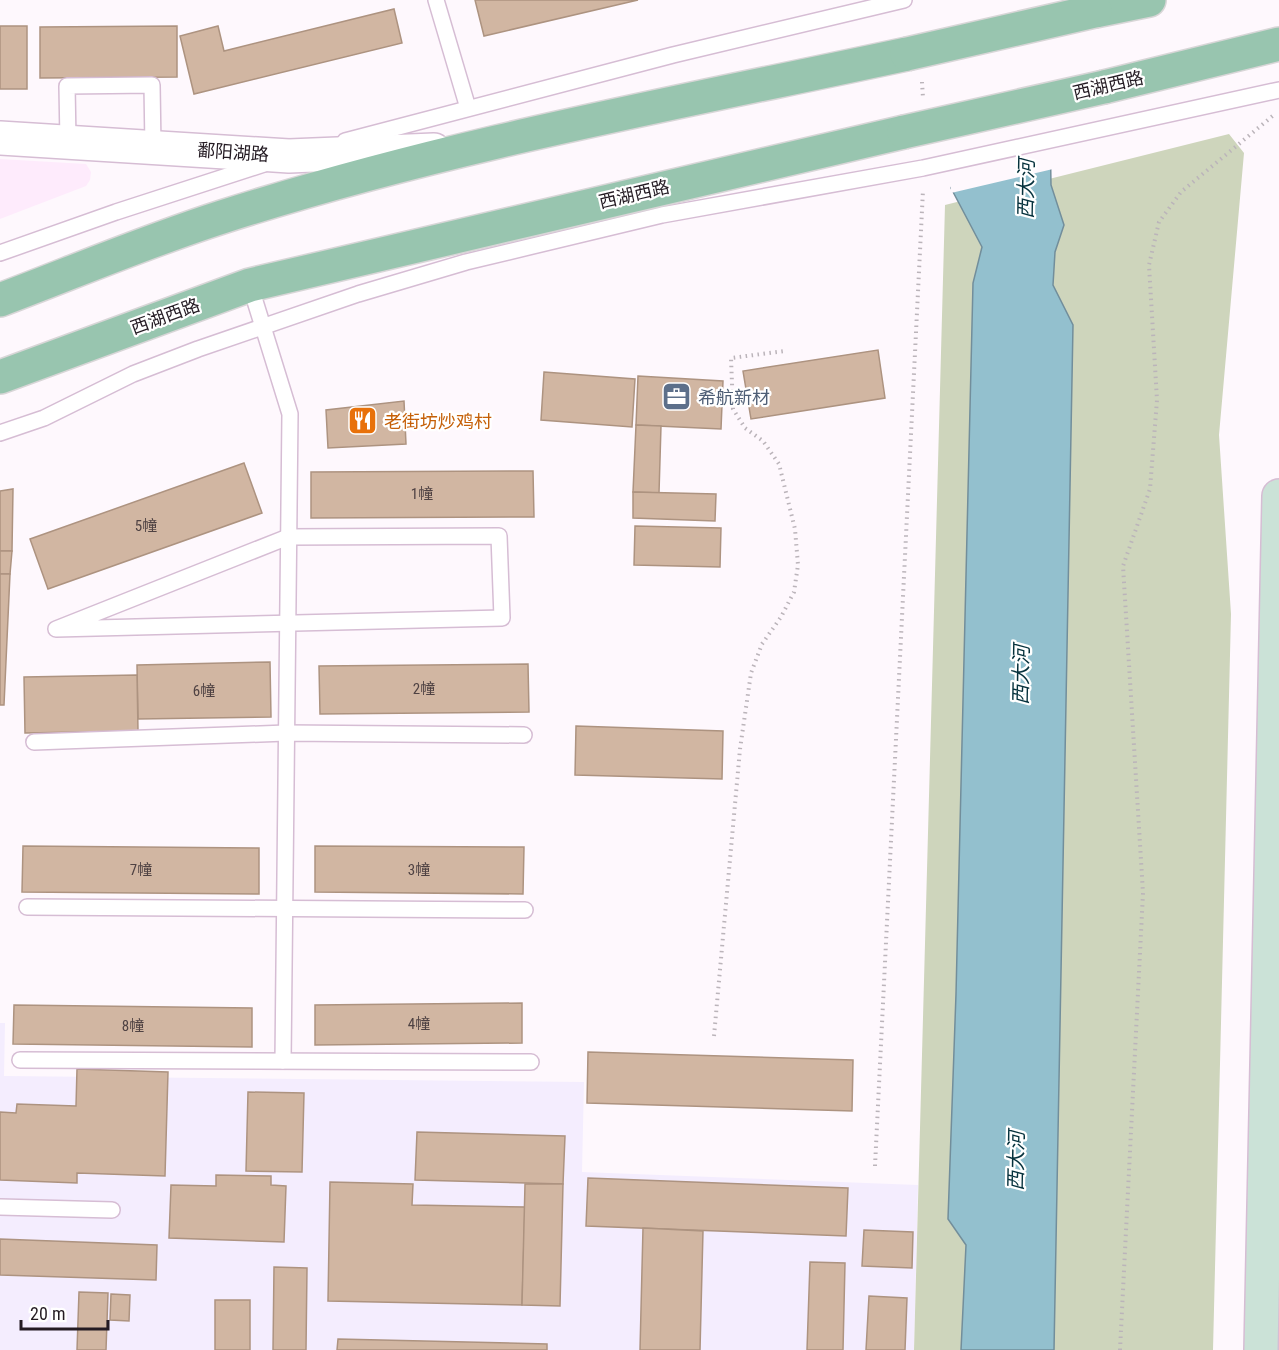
<svg xmlns="http://www.w3.org/2000/svg" width="1279" height="1350" font-family="'Roboto Condensed','Noto Sans SC',sans-serif">
<rect width="100%" height="100%" fill="#fef8fd"/>
<polygon fill="#feebfc" points="0,159 86,164 91,172 90,180 86,186 0,219"/>
<polygon fill="#f4edfe" points="0,1023 5,1023 4,1076 584,1082 582,1172 918,1185 914,1350 0,1350"/>
<polygon fill="#ced5bc" points="1229,134 1244,153 1219,435 1231,614 1213,1350 914,1350 945,205"/>
<polygon fill="#93c0ce" stroke="#728e9b" stroke-width="1.5" points="1048,0 1051,185 1064,225 1055,252 1053,285 1073,325 1054,1350 961,1350 966,1245 948,1219 956,994 973,283 982,247 951,188"/>
<polygon fill="#fef8fd" points="943,0 1051,0 1053,169 951,193"/>
<g fill="#d1b6a2" stroke="#ad9380" stroke-width="1.5">
<polygon points="475,0 638,0 484,36"/>
<polygon points="394,9 402,43 194,94 180,36 218,26 224,51"/>
<rect x="0" y="26" width="27" height="63"/>
<polygon points="177,26 177,77 40,78 40,27"/>
<polygon points="878,350 885,398 751,419 743,371"/>
<polygon points="544,372 635,379 632,427 541,420"/>
<polygon points="638,376 723,381 721,429 636,425"/>
<polygon points="404,401 406,444 328,448 326,410"/>
<polygon points="636,425 661,426 659,493 633,492"/>
<polygon points="244,463 262,513 48,589 30,539"/>
<polygon points="533,471 534,517 311,518 311,472"/>
<polygon points="13,489 12,551 0,551 0,491"/>
<polygon points="633,492 716,494 715,521 633,518"/>
<polygon points="635,526 721,528 720,567 634,565"/>
<polygon points="0,551 12,551 10,574 0,574"/>
<polygon points="0,574 10,574 4,705 0,705"/>
<polygon points="270,662 271,717 138,719 137,665"/>
<polygon points="528,664 529,712 320,714 319,666"/>
<polygon points="137,675 138,731 25,733 24,677"/>
<polygon points="576,726 723,731 722,779 575,775"/>
<polygon points="23,846 259,848 259,894 22,892"/>
<polygon points="315,846 524,847 523,894 315,892"/>
<polygon points="522,1003 522,1043 315,1045 315,1005"/>
<polygon points="14,1005 252,1008 252,1047 13,1044"/>
<polygon points="588,1052 853,1060 852,1111 587,1103"/>
<polygon points="77,1069 168,1072 165,1176 77,1173 77,1183 0,1180 0,1112 16,1113 17,1104 76,1106"/>
<polygon points="248,1092 304,1093 302,1172 246,1171"/>
<polygon points="417,1132 565,1136 563,1184 415,1180"/>
<polygon points="216,1175 271,1176 271,1185 286,1186 284,1242 169,1238 171,1185 216,1186"/>
<polygon points="588,1178 848,1188 846,1236 586,1226"/>
<polygon points="330,1182 413,1184 412,1205 525,1207 522,1305 328,1301"/>
<polygon points="525,1184 563,1184 560,1306 522,1305"/>
<polygon points="643,1228 703,1231 700,1350 640,1350"/>
<polygon points="864,1230 913,1232 912,1268 862,1266"/>
<polygon points="0,1239 157,1245 156,1280 0,1275"/>
<polygon points="810,1262 845,1263 843,1350 807,1350"/>
<polygon points="274,1267 307,1268 306,1350 273,1350"/>
<polygon points="79,1292 108,1293 106,1350 77,1350"/>
<polygon points="111,1294 130,1295 129,1321 110,1320"/>
<polygon points="869,1296 907,1298 905,1350 866,1350"/>
<rect x="215" y="1300" width="35" height="50"/>
<polygon points="338,1339 547,1344 547,1350 337,1350"/>
</g>
<g fill="none" stroke-linecap="round" stroke-linejoin="round">
<defs>
<g id="service">
<polyline points="436,0 468,108"/>
<polyline points="68,141 67,86 152,85 153,147"/>
<polyline points="345,141 673,55 904,0"/>
<polyline points="0,253 116,212 264,164"/>
<polyline points="250,285 290,414 283,1061"/>
<polyline points="0,433 44,418 133,374 198,349 358,294 466,262 662,215 923,168 1279,90"/>
<polygon points="499,536 502,618 56,629 288,537"/>
<polyline points="34,742 286,733 524,735"/>
<polyline points="27,907 525,910"/>
<polyline points="20,1060 531,1062"/>
<polyline points="0,1207 112,1210"/>
</g>
<polyline id="tertiary" points="0,138 289,156 434,150"/>
<polyline id="secondary" points="1261,1350 1279,496"/>
<g id="primary">
<polyline points="1095,11 1149,0"/>
<polyline points="1104,87 1279,44"/>
<path d="M0,300c74,-28 147,-59 222,-83 224,-72 456,-114 685,-163"/>
<polyline points="0,377 250,285 904,132"/>
</g>
</defs>
<use href="#service" stroke="#d6bdd4" stroke-width="18"/>
<use href="#tertiary" stroke="#d6bdd4" stroke-width="36"/>
<use href="#secondary" stroke="#d6bdd4" stroke-width="36"/>
<use href="#primary" stroke="#d8d6d7" stroke-width="36"/>
<g stroke="#bbb4ba" stroke-width="4" stroke-dasharray="1.5 4.5" stroke-linecap="butt">
<polyline points="922,82 923,98"/>
<polyline points="714,1036 740,749 751,673 762,644 781,617 794,592 798,565 795,529 779,464 763,441 745,428 733,409 731,358 785,351"/>
<polyline points="875,1166 923,190"/>
<polyline points="1120,1350 1143,893 1123,566 1150,489 1157,400 1149,265 1159,222 1181,192 1275,114"/>
</g>
<use href="#service" stroke="#fff" stroke-width="15"/>
<use href="#tertiary" stroke="#fff" stroke-width="33"/>
<use href="#secondary" stroke="#cbe2d7" stroke-width="33"/>
<use href="#primary" stroke="#98c5af" stroke-width="33"/>
<defs>
<g id="primary-bridge">
<polyline points="907,54 1095,11"/>
<polyline points="904,132 1104,87"/>
</g>
</defs>
<use href="#primary-bridge" stroke="#d8d6d7" stroke-width="36" stroke-linecap="butt"/>
<use href="#primary-bridge" stroke="#98c5af" stroke-width="33"/>
</g>
<defs>
<symbol id="office-square" viewBox="-11 -11 22 22"><rect x="-9" y="-9" width="18" height="18" rx="4" fill="#5c6f8a" stroke="#fff"/><path d="M-6-3h4V-5.5h4V-3h4V5H-6ZM-1-4.5V-3h2v-1.5ZM-6 0V1H6V0Z" fill="#fff"/></symbol>
<symbol id="restaurant-square" viewBox="-11 -11 22 22"><rect x="-9" y="-9" width="18" height="18" rx="4" fill="#e8710a" stroke="#fff"/><path d="M-5-6h1v4h1v-4h1v4h1v-4h1v5L-1.5 .5V6h-2V.5L-5-1ZM5-6V6H3V1.5H1.5Q1.5-4 5-6Z" fill="#fff"/></symbol>
</defs>
<g fill-rule="evenodd">
<use href="#office-square" x="660" y="380" width="33" height="33"/>
<use href="#restaurant-square" x="346" y="404" width="33" height="33"/>
</g>
<g text-anchor="middle" dominant-baseline="central" stroke-width="4.5" stroke-linejoin="round" paint-order="stroke">
<g font-size="15" fill="#4f4243">
<text x="422" y="494">1幢</text>
<text x="146" y="526">5幢</text>
<text x="424" y="689">2幢</text>
<text x="204" y="691">6幢</text>
<text x="141" y="870">7幢</text>
<text x="419" y="870">3幢</text>
<text x="419" y="1024">4幢</text>
<text x="133" y="1026">8幢</text>
</g>
<g font-size="18" fill="#241b23" stroke="#fff">
<text transform="translate(1108 85) rotate(-13)">西湖西路</text>
<text transform="translate(233 152) rotate(4)">鄱阳湖路</text>
<text transform="translate(634 194) rotate(-13)">西湖西路</text>
<text transform="translate(165 316) rotate(-20)">西湖西路</text>
</g>
<g font-size="18" fill="#4e5e75" stroke="#fff" text-anchor="start">
<text x="698" y="397">希航新材</text>
</g>
<g font-size="18" fill="#c56008" stroke="#fff" text-anchor="start">
<text x="384" y="421">老街坊炒鸡村</text>
</g>
<g font-size="20" font-style="italic" fill="#05313c" stroke="#fff">
<text transform="translate(1026 189) rotate(-89)">西大河</text>
<text transform="translate(1021 675) rotate(-89)">西大河</text>
<text transform="translate(1016 1161) rotate(-89)">西大河</text>
</g>
</g>
<path d="M21 1320v9h87v-9" fill="none" stroke="#241b23" stroke-width="3"/>
<text x="30" y="1320" font-size="18" fill="#241b23" stroke="#ffffff" stroke-width="4.5" paint-order="stroke">20 m</text>
</svg>
